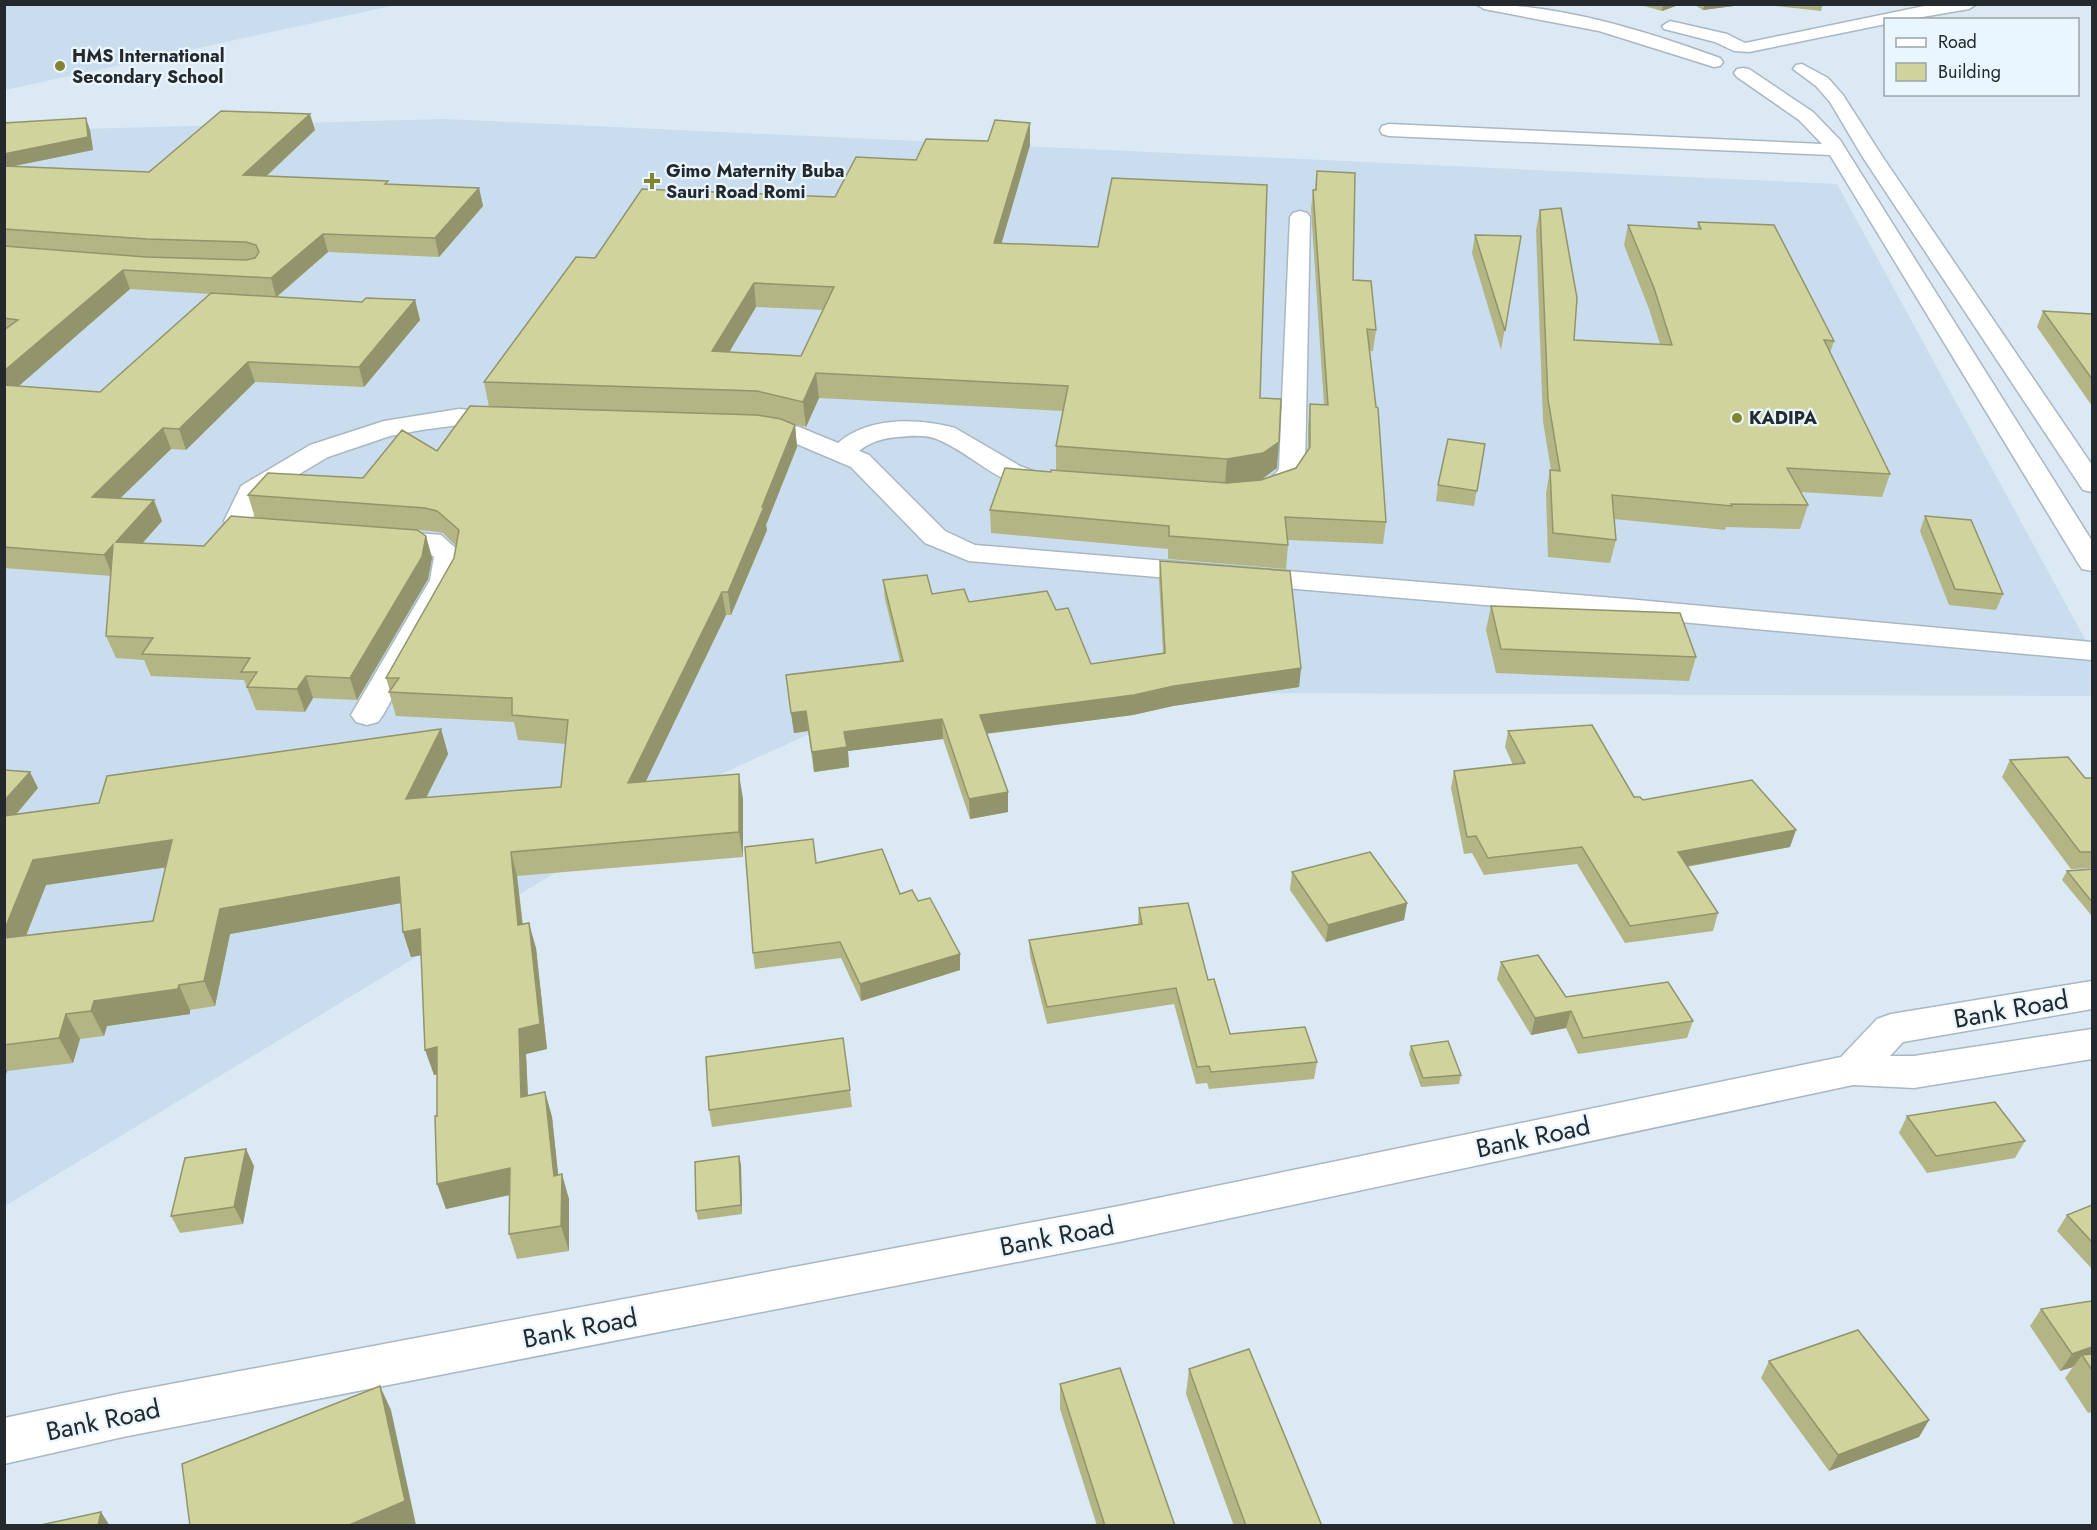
<svg xmlns="http://www.w3.org/2000/svg" width="2097" height="1530" font-family="Jost,sans-serif">
<rect width="100%" height="100%" fill="#dbe9f4"/>
<g fill="#c9ddee">
<polygon points="5,4 396,4 396,5 5,90"/>
<polygon points="444,119 1837,184 2092,652 2092,696 902,692 710,779 5,1206 5,131"/>
</g>
<g fill="none" stroke-linecap="round" stroke-linejoin="round">
<defs>
<g id="minor">
<path d="M1476,4c83,0 167,26 244,54l3,4 -3,4 -6,1 -115,-36 -115,-22z"/>
<polygon points="1934,4 1977,4 1969,9 1905,20 1886,20 1886,24 1749,52 1734,51 1715,42 1664,29 1662,26 1670,21 1727,34 1745,43"/>
<polygon points="1802,64 1828,78 1843,95 1882,156 2092,465 2092,492 2083,490 2079,484 1862,156 1830,102 1816,86 1793,69 1796,65"/>
<polygon points="1743,68 1749,69 1813,112 1840,140 2092,541 2092,571 2082,569 2078,563 1830,155 1389,136 1382,134 1380,130 1382,126 1389,124 1822,144 1799,120 1737,77 1734,73 1737,69"/>
<path d="M1300,211l7,2 3,4 -5,252 -13,20 -37,11 -9,-2 -4,-6c9,-14 26,-6 37,-23l11,-252 3,-4z"/>
<polygon points="459,409 517,414 521,419 517,424 508,427 459,425 421,430 390,436 328,457 262,496 252,520 284,524 288,530 284,536 274,538 233,534 224,521 241,486 310,445 384,421"/>
<path d="M751,419l48,8 39,16c31,-27 80,-25 117,-15l65,38 18,7 19,3 4,6 -4,6c-45,11 -80,-32 -118,-48 -13,-6 -28,-4 -41,-3 -15,1 -28,5 -39,14l10,4 76,76 30,14 663,55 454,42v18l-454,-42 -669,-57 -44,-18 -74,-76 -66,-28 -43,-7 -4,-5 4,-5z"/>
<polygon points="382,530 441,535 463,555 458,580 383,715 378,722 367,725 356,722 351,715 430,580 434,557 424,549 372,544 368,538 372,532"/>
<polygon points="2092,981 2092,1009 1903,1042 1890,1056 1914,1056 2092,1029 2092,1059 1914,1088 1853,1085 1119,1242 123,1437 4,1464 4,1418 123,1393 1119,1206 1841,1057 1877,1019 1891,1014"/>
</g>
</defs>
<use href="#minor" stroke="#a9b7c2" stroke-width="3"/>
<use href="#minor" fill="#fff" fill-rule="evenodd"/>
</g>
<g fill="#b3b585" fill-rule="evenodd">
<polygon points="1637,4 1681,4 1662,11"/>
<polygon points="1693,4 1749,4 1703,10"/>
<polygon points="1757,4 1823,4 1821,11"/>
<path d="M4,123l86,7 3,20 -79,16 135,6 166,-42 -48,46 122,9 90,3 4,18 -44,51 -111,-5 -51,45 85,5 53,-2 5,20 -56,67 -109,-5 -69,68 -15,-1 -51,49 42,23 -19,22 61,3 51,-28 -7,-23 115,-17 74,-27 52,-44 -5,-25 111,-124 240,-61 81,-37 72,-19 42,-18v22l-29,98 259,155 17,70 -16,11 35,-11 12,-18v-24l2,-22 14,1 -13,-196 2,-19h2l2,-19 36,109 23,50 -3,21h-3l16,171 -3,22 -95,-4v5l-2,24 -118,-10v-10l-177,-16 -1,-23 61,-38 5,-2v-24l7,-35 -244,-13 -13,29 -13,-3 2,1 2,22 -31,78 1,5 -36,85h-5l-81,167 98,17v58l-226,19 6,48 13,24 11,101 -21,5 2,42 17,-4 7,25 6,58 11,24v52l-52,8 -8,-25 1,-39 -64,14 -9,-93v-42l-3,1 -13,-120 -10,2 -8,-25 -2,-29 -171,31 -15,72 -25,4v4l-83,12 -3,10 -24,3 -7,24 -66,8 -3,10v-311l34,18 -22,27 83,-12 342,-74 7,25 -22,44 135,-11 5,-43 -48,-4 -4,-18 -118,-6 -7,-24 1,-1 -4,-13 68,-120 2,-12 -13,-13 -12,-2 -14,-1 9,6 6,22 -4,21 -71,121 -44,-2 -8,14 -49,-2 -12,-30 -93,-4 -7,-16 -28,-2 -10,-22 5,-60 -107,-8zM130,289l80,5 -110,98 -82,-6zM756,307l67,3 -22,46 -72,-4zM165,867l-12,54 -127,15 20,-51z"/>
<polygon points="1540,210 1574,340 1660,344 1649,309 1624,245 1628,225 1697,229 1698,222 1834,341 1830,353 1890,474 1882,497 1801,492 1808,505 1800,529 1726,527 1725,530 1614,519 1616,540 1610,563 1548,557 1546,493 1550,470 1551,470 1543,421 1536,230"/>
<polygon points="1475,235 1521,236 1501,350 1472,253"/>
<polygon points="2043,311 2092,314 2092,406 2037,327"/>
<polygon points="1485,444 1474,506 1436,501 1438,485"/>
<polygon points="1925,516 2003,594 1996,610 1949,605 1920,531"/>
<polygon points="1160,561 1301,668 1299,687 1173,706 1133,715 987,734 1008,792 1008,812 970,819 943,739 848,751 849,767 814,772 808,731 794,733 786,675 900,661 885,599 883,580 932,594 969,602 1056,610 1091,664 1163,653 1159,579"/>
<polygon points="1491,606 1696,657 1689,681 1496,673 1486,630"/>
<polygon points="1508,731 1634,797 1790,847 1687,867 1718,913 1713,931 1625,943 1577,864 1484,875 1472,853 1464,854 1451,788 1454,771 1513,765 1505,747"/>
<polygon points="2010,760 2085,778 2092,778 2092,868 2071,869 2002,777"/>
<polygon points="816,863 918,901 960,954 960,970 861,1001 841,958 755,969 753,953"/>
<polygon points="2092,869 2092,916 2062,880 2067,871"/>
<polygon points="1292,872 1407,903 1404,920 1326,942 1290,890"/>
<polygon points="1139,908 1208,980 1230,1034 1317,1062 1314,1079 1209,1089 1207,1083 1196,1084 1174,1004 1047,1024 1030,956 1029,940 1138,924"/>
<polygon points="1501,962 1566,997 1693,1021 1687,1038 1578,1054 1566,1028 1531,1035 1497,979"/>
<polygon points="843,1038 852,1107 712,1127 709,1110"/>
<polygon points="1411,1046 1461,1075 1459,1084 1421,1087 1409,1054"/>
<polygon points="1907,1116 2025,1141 2015,1158 1927,1173 1899,1133"/>
<polygon points="739,1156 741,1165 742,1214 698,1220 696,1211"/>
<polygon points="254,1166 243,1224 180,1233 171,1216"/>
<polygon points="2092,1205 2092,1269 2057,1231 2067,1215"/>
<polygon points="2092,1302 2092,1412 2088,1413 2065,1378 2073,1367 2060,1371 2030,1326 2041,1309"/>
<polygon points="1769,1361 1929,1420 1919,1437 1829,1471 1761,1378"/>
<polygon points="1189,1369 1322,1526 1234,1526 1186,1394"/>
<polygon points="1060,1384 1175,1526 1097,1526 1060,1409"/>
</g>
<g fill="#92946c">
<polygon points="1663,4 1681,4 1662,11"/>
<polygon points="1705,4 1749,4 1703,10"/>
<polygon points="310,114 315,130 249,192 243,175"/>
<polygon points="86,118 90,130 93,150 4,168 4,154"/>
<polygon points="1030,123 1030,145 995,266 994,243"/>
<polygon points="479,188 483,206 439,257 435,238"/>
<polygon points="323,234 328,252 276,297 271,278"/>
<polygon points="123,270 130,289 4,399 4,371"/>
<polygon points="754,283 756,307 715,376 712,351"/>
<polygon points="415,300 420,320 364,387 359,367"/>
<polygon points="248,362 255,382 186,450 179,429"/>
<polygon points="816,373 819,398 806,427 803,402"/>
<polygon points="795,425 797,447 766,525 767,530 731,615 728,592"/>
<polygon points="163,428 171,449 100,518 92,497"/>
<polygon points="1279,442 1277,468 1261,480 1225,485 1227,459"/>
<polygon points="154,500 162,521 124,563 116,542"/>
<polygon points="426,536 432,558 428,579 357,700 350,678"/>
<polygon points="113,545 113,577 104,555"/>
<polygon points="722,592 726,615 633,808 628,783"/>
<polygon points="1301,668 1299,687 1173,706 1133,715 981,734 980,715"/>
<polygon points="306,676 313,698 305,712 297,689"/>
<polygon points="806,711 808,731 794,733 791,713"/>
<polygon points="942,719 943,739 848,751 849,767 814,772 812,752 844,732"/>
<polygon points="441,729 448,754 413,824 406,799"/>
<polygon points="30,772 38,788 4,828 4,801"/>
<polygon points="739,774 743,799 743,857 739,832"/>
<polygon points="1008,792 1008,812 970,819 969,799"/>
<polygon points="1796,830 1790,847 1672,869 1678,852"/>
<polygon points="172,840 182,865 46,885 15,963 4,944 4,931 33,860"/>
<polygon points="511,852 517,876 525,950 518,925"/>
<polygon points="399,877 407,902 230,934 215,1006 204,981 220,909"/>
<polygon points="1407,903 1404,920 1326,942 1328,925"/>
<polygon points="529,923 536,948 547,1049 526,1054 529,1122 521,1097 519,1029"/>
<polygon points="420,929 428,954 411,957 403,932"/>
<polygon points="960,954 960,970 861,1001 860,984"/>
<polygon points="179,985 190,1010 190,1014 107,1026 104,1036 91,1011 94,1001"/>
<polygon points="1571,1011 1566,1028 1531,1035 1535,1018"/>
<polygon points="66,1014 80,1039 73,1063 59,1038"/>
<polygon points="437,1047 446,1072 434,1075 425,1050"/>
<polygon points="4,1066 7,1071 4,1081"/>
<polygon points="545,1092 552,1117 561,1201 554,1176"/>
<polygon points="246,1149 254,1166 243,1224 234,1207"/>
<polygon points="739,1156 741,1165 742,1214 741,1205"/>
<polygon points="510,1168 518,1193 446,1209 437,1184"/>
<polygon points="562,1174 569,1199 569,1251 561,1226"/>
<polygon points="2092,1347 2092,1360 2082,1355 2073,1367 2060,1371 2072,1354"/>
<polygon points="380,1386 391,1410 416,1525 415,1526 347,1526"/>
<polygon points="1929,1420 1919,1437 1829,1471 1838,1455"/>
<polygon points="101,1512 110,1526 98,1526"/>
</g>
<g fill="#d0d39b" stroke="#92946c" stroke-width="1.5" fill-rule="evenodd">
<polygon points="221,111 310,114 243,175 388,181 385,184 479,188 435,238 323,234 271,278 123,270 4,371 4,330 18,320 4,318 4,246 146,257 246,260 255,258 259,252 256,245 246,242 147,239 4,229 4,166 149,172"/>
<polygon points="86,118 88,137 4,154 4,123"/>
<path d="M995,120l35,3 -36,120 104,4 14,-69 155,7 -7,213 21,1 -2,43 -16,11 -36,6 -171,-13 12,-60 -252,-13 -13,29 -46,-11 -273,-9 92,-125 19,1 47,-69 193,8 21,-40 60,3 10,-21 62,2zM754,283l80,4 -33,69 -89,-5z"/>
<polygon points="1317,171 1355,173 1353,280 1371,281 1376,330 1367,329 1376,407 1378,408 1386,522 1285,517 1288,545 1169,536 1169,526 990,510 1005,468 1051,472 1051,470 1227,483 1261,480 1296,468 1310,447 1310,404 1328,405 1313,190 1316,190"/>
<polygon points="1561,208 1577,298 1574,340 1672,345 1654,288 1628,225 1701,229 1698,222 1774,225 1834,341 1824,340 1890,474 1787,468 1808,505 1731,504 1732,506 1612,495 1616,540 1553,533 1550,470 1560,471 1548,399 1540,210"/>
<polygon points="1475,235 1521,236 1505,331"/>
<polygon points="211,293 362,302 366,298 415,300 359,367 248,362 179,429 163,428 92,497 154,500 116,542 204,546 231,516 417,530 426,536 422,557 350,678 306,676 297,689 247,687 257,672 241,672 250,658 142,654 153,638 106,636 113,545 104,555 4,547 4,385 100,392"/>
<polygon points="2043,311 2092,314 2092,379"/>
<polygon points="470,406 757,415 781,419 795,425 762,507 764,507 728,592 722,592 628,783 739,774 739,832 511,852 518,925 529,923 540,1024 519,1029 521,1097 545,1092 554,1176 562,1174 561,1226 509,1234 510,1168 437,1184 435,1116 437,1116 437,1047 425,1050 420,929 403,932 399,877 220,909 204,981 179,985 178,989 94,1001 91,1011 66,1014 59,1038 4,1045 4,938 153,921 172,840 33,860 4,931 4,816 99,803 107,776 441,729 406,799 561,787 568,720 512,715 512,698 389,692 399,678 386,678 454,558 459,530 437,511 425,508 248,495 268,473 363,478 402,430 437,451"/>
<polygon points="1448,439 1485,444 1477,491 1438,485"/>
<polygon points="1925,516 1971,520 2003,594 1955,589"/>
<polygon points="1160,561 1290,571 1301,668 1174,686 1134,695 980,715 1008,792 969,799 942,719 844,732 847,747 812,752 806,711 791,713 786,675 903,661 883,580 927,575 932,594 964,589 969,602 1047,591 1056,610 1068,608 1091,664 1165,653"/>
<polygon points="1491,606 1680,613 1696,657 1501,649"/>
<polygon points="1592,725 1634,797 1640,797 1643,800 1752,780 1796,830 1678,852 1718,913 1630,926 1582,847 1488,858 1476,836 1467,837 1454,771 1525,763 1508,731"/>
<polygon points="2068,757 2085,778 2092,778 2092,852 2080,852 2010,760"/>
<polygon points="4,770 30,772 4,801"/>
<polygon points="813,839 816,863 882,849 900,894 912,890 918,901 930,898 960,954 860,984 840,942 753,953 745,847"/>
<polygon points="1370,852 1407,903 1328,925 1292,872"/>
<polygon points="2092,869 2092,902 2067,871"/>
<polygon points="1188,903 1208,980 1214,979 1230,1034 1305,1027 1317,1062 1211,1072 1209,1066 1197,1067 1176,988 1047,1007 1029,940 1142,924 1139,908"/>
<polygon points="1538,955 1566,997 1668,982 1693,1021 1583,1038 1571,1011 1535,1018 1501,962"/>
<polygon points="843,1038 850,1090 709,1110 706,1057"/>
<polygon points="1448,1041 1461,1075 1423,1078 1411,1046"/>
<polygon points="1995,1102 2025,1141 1936,1156 1907,1116"/>
<polygon points="246,1149 234,1207 171,1216 185,1158"/>
<polygon points="739,1156 741,1205 696,1211 695,1162"/>
<polygon points="2092,1205 2092,1242 2067,1215"/>
<polygon points="2091,1301 2092,1302 2092,1347 2072,1354 2041,1309"/>
<polygon points="1858,1330 1929,1420 1838,1455 1769,1361"/>
<polygon points="1249,1349 1322,1526 1246,1526 1189,1369"/>
<polygon points="2092,1354 2092,1370 2082,1355"/>
<polygon points="1120,1368 1175,1526 1105,1526 1060,1384"/>
<polygon points="380,1386 405,1501 347,1526 190,1526 182,1464"/>
<polygon points="101,1512 98,1526 36,1526"/>
</g>
<g fill="#82842f" stroke="#eaf6ff" stroke-width="2">
<circle cx="60" cy="66" r="6"/>
<path d="M649 172h6v6h6v6h-6v6h-6v-6h-6v-6h6z"/>
<circle cx="1737" cy="418" r="6"/>
</g>
<g text-anchor="middle" dominant-baseline="central" stroke-width="4.5" stroke-linejoin="round" paint-order="stroke">
<g font-size="18" font-weight="bold" fill="#23292d" stroke="#eaf6ff" text-anchor="start">
<text x="72" y="56">HMS International<tspan x="72" dy="21">Secondary School</tspan></text>
<text x="666" y="171">Gimo Maternity Buba<tspan x="666" dy="21">Sauri Road Romi</tspan></text>
<text x="1749" y="418">KADIPA</text>
</g>
<g font-size="26" fill="#23292d" stroke="#eaf6ff">
<text transform="translate(2011 1009) rotate(-10)">Bank Road</text>
<text transform="translate(1533 1137) rotate(-12)">Bank Road</text>
<text transform="translate(1057 1236) rotate(-11)">Bank Road</text>
<text transform="translate(580 1328) rotate(-11)">Bank Road</text>
<text transform="translate(103 1420) rotate(-12)">Bank Road</text>
</g>
</g>
<rect width="2097" height="1530" fill="none" stroke="#23292d" stroke-width="12"/>
<rect x="1884" y="18" width="195" height="78" fill="#eaf6ff" stroke="#9aa4ab" stroke-width="1.5"/>
<rect x="1896" y="38" width="30" height="9" fill="#ffffff" stroke="#9aa4ab" stroke-width="1.5"/>
<text x="1938" y="48" font-size="18" fill="#23292d">Road</text>
<rect x="1896" y="63" width="30" height="18" fill="#d0d39b" stroke="#9aa4ab" stroke-width="1.5"/>
<text x="1938" y="78" font-size="18" fill="#23292d">Building</text>
</svg>
